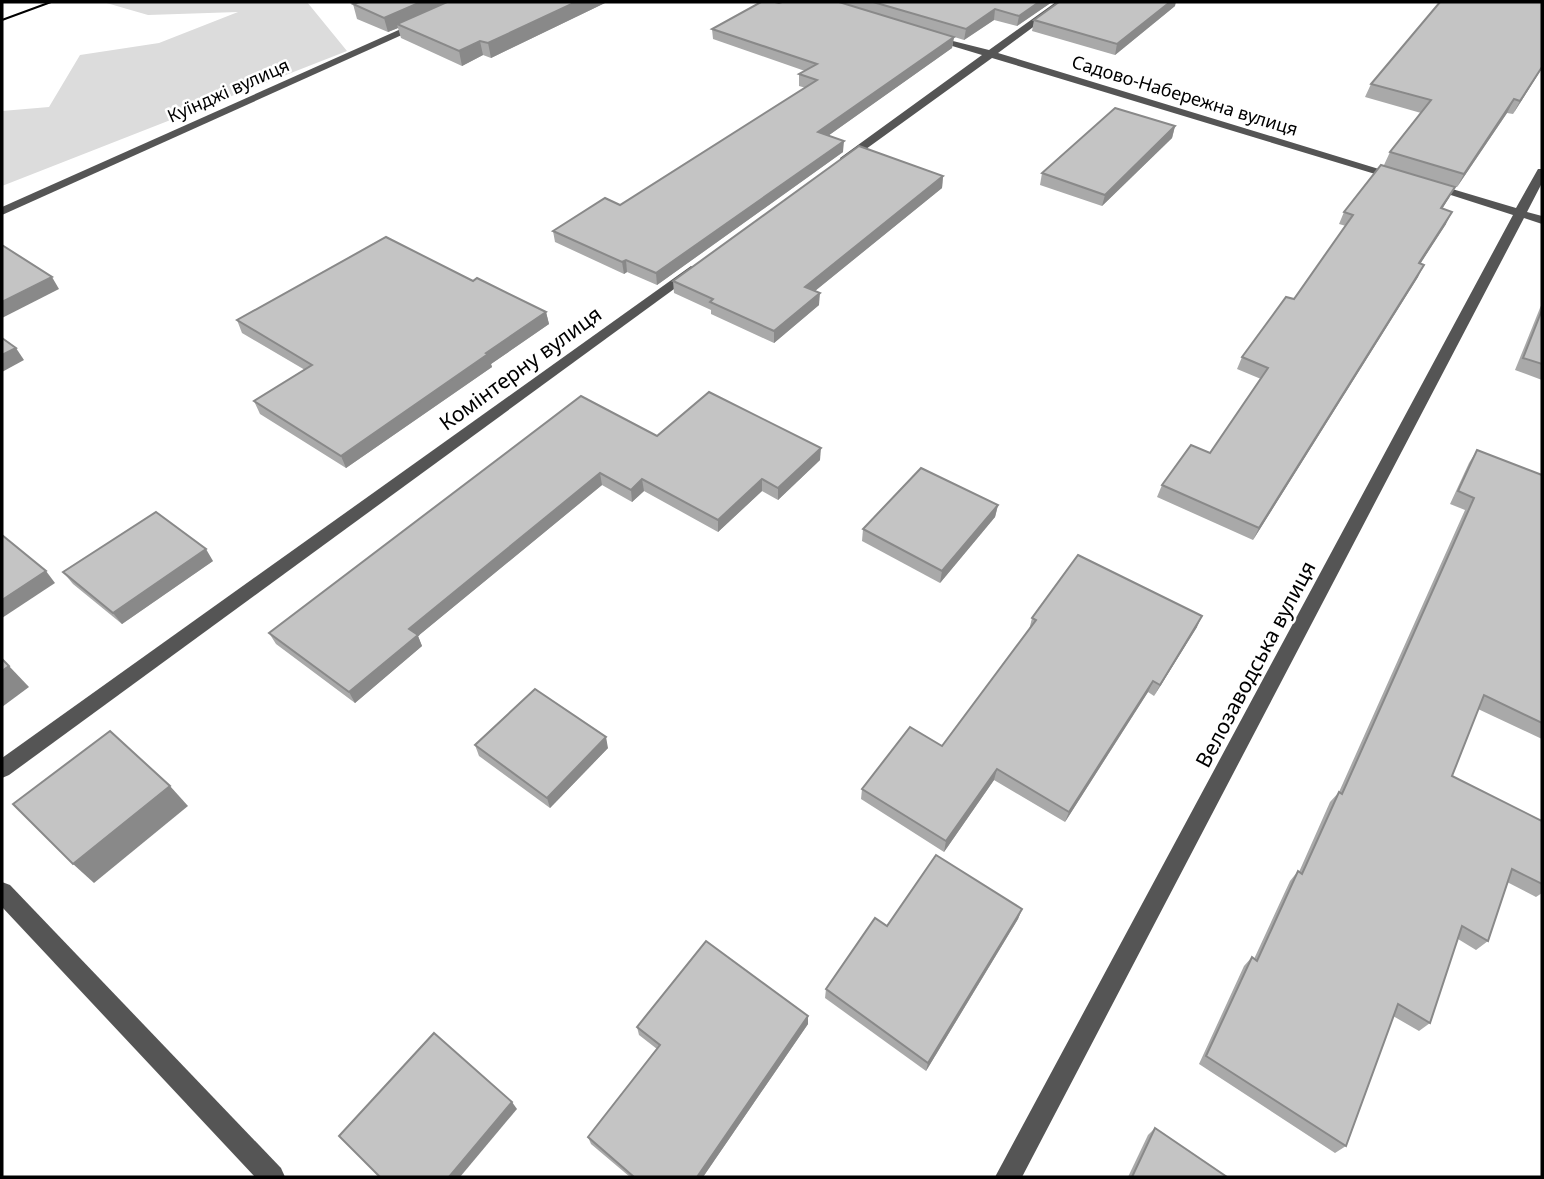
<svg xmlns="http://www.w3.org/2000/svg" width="1544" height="1179" font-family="'Noto Sans',sans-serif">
<rect width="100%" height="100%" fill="#fff"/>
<polygon fill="#dcdcdc" points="103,2 307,2 347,51 2,186 2,111 49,107 80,55 159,43 238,12 148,15"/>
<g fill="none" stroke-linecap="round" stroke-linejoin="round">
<g fill="#555" fill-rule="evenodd">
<polygon points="1056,2 1067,2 998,53 1405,177 1395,180 992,58 848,162 840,162 840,158 982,55 929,39 929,35 989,50"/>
<polygon points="421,20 426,23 424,25 2,215 2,207"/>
<polygon points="1538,169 1542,169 1542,183 1527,212 1542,216 1542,224 1524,218 1022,1177 995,1177 1513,215 1426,187 1432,183 1516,208"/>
<polygon points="691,266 698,270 696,273 9,775 2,778 2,758"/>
<polygon points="2,882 10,885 281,1168 285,1177 255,1177 2,907"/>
</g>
<polyline stroke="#000" stroke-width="2" points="2,20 51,2"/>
</g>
<g fill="#a9a9a9">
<polygon points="360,2 607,2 491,58 483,55 462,66 401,38 398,28 388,32 357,19 353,4"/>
<polygon points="782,2 1052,2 1017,26 994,20 964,40 906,22 954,37 952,48 829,135 843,152 657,285 627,272 624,274 555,242 553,231 620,205 806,88 799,86 799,74 805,71 713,39 712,29"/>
<polygon points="1542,2 1542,68 1513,114 1507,113 1457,187 1455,187 1442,209 1446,224 1420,264 1418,277 1253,540 1157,497 1162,485 1210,453 1261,379 1237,369 1242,357 1294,299 1346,226 1339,224 1344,212 1384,165 1390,152 1421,113 1365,97 1371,84"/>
<polygon points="1175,6 1115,55 1032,31 1034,20"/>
<polygon points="1175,126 1172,138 1102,206 1040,185 1042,173"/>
<polygon points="943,176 942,188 815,291 819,305 774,343 711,314 711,310 674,293 673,281"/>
<polygon points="473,281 546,312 549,324 491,364 492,367 346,468 260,414 254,401 305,370 242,333 237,320"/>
<polygon points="1542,303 1542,380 1515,370"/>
<polygon points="657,436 820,460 778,500 762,491 718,532 644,491 632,502 602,485 418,636 422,646 355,703 276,644 269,633"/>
<polygon points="1477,450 1542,475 1542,739 1478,709 1452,776 1542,821 1542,893 1536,897 1507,882 1488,941 1476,950 1458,939 1430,1023 1419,1031 1393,1016 1346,1146 1335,1153 1199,1064 1244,966 1252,957 1254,959 1290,881 1298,871 1299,872 1330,802 1339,792 1465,510 1450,504 1469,463"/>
<polygon points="998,505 995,517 940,583 862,541 863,529"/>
<polygon points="213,561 122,624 73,584 63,572"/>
<polygon points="1032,618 1197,627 1154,696 1148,692 1065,822 994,780 944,852 861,799 862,789 942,746 1029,630"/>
<polygon points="475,745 608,748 550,808 479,756"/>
<polygon points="1022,909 1018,919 926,1071 825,998 826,989 887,926"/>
<polygon points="808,1016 808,1024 703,1177 630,1177 591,1144 588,1137 657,1049 639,1035 637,1027"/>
<polygon points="1155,1128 1227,1177 1128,1177 1148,1135"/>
</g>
<g fill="#898989">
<polygon points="421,2 456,2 397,24 398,28 388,32 384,18"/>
<polygon points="576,2 607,2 491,58 488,43"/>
<polygon points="1039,2 1052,2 1017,26 1019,16"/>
<polygon points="1170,2 1176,2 1175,6 1115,55 1117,44"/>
<polygon points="995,9 994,20 964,40 966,29"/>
<polygon points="954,37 952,48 818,143 818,132"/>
<polygon points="480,41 483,55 462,66 459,51"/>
<polygon points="1542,67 1542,68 1513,114 1520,101"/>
<polygon points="1514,99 1507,113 1457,187 1464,174"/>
<polygon points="1175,126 1172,138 1102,206 1105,195"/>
<polygon points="844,141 843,152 657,285 656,273"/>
<polygon points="943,176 942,188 805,299 805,287"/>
<polygon points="1455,187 1449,198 1435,220 1441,208"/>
<polygon points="1452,212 1446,224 1413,275 1419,263"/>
<polygon points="626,260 627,272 624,274 622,262"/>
<polygon points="1424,265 1418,277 1253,540 1259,528"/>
<polygon points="52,277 59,289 2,318 2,302"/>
<polygon points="820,293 819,305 774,343 774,331"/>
<polygon points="546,312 549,324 491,364 492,367 346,468 341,456 486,353"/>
<polygon points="16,348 24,360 2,372 2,355"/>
<polygon points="821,448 820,460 778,500 778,488"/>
<polygon points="600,473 602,485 418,636 422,646 355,703 349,692 409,629"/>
<polygon points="642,479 644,491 632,502 631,490"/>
<polygon points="762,479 762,491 718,532 718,520"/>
<polygon points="998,505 995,517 940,583 942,571"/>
<polygon points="206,549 213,561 122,624 113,613"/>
<polygon points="46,571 55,583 2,618 2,600"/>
<polygon points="1202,616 1197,627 1154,696 1160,685"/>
<polygon points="9,666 29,687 2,707 2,671"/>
<polygon points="1153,681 1148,692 1065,822 1069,812"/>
<polygon points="606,737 608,748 550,808 547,798"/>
<polygon points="997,769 994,780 944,852 946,841"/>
<polygon points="170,786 188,806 94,883 73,864"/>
<polygon points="1022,909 1018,919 926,1071 928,1063"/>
<polygon points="808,1016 808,1024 703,1177 697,1177"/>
<polygon points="512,1102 517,1109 460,1177 449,1177"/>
</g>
<g fill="#c4c4c4" stroke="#898989" stroke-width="2">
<polygon points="360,2 421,2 384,18 353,4"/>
<polygon points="447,2 576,2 488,43 480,41 459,51 397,24"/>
<polygon points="761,2 775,2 779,3 782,2 839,2 954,37 818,132 844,141 656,273 626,260 622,262 553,231 605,198 620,205 817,80 799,74 817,64 712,29"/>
<polygon points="873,2 1039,2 1019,16 995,9 966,29"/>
<polygon points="1059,2 1170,2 1117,44 1034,20"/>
<polygon points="1440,2 1542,2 1542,67 1520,101 1514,99 1464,174 1390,152 1431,100 1371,84"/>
<polygon points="1115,108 1175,126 1105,195 1042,173"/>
<polygon points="859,146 943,176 805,287 820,293 774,331 710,302 713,299 673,281"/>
<polygon points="1381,165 1455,187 1441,208 1452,212 1419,263 1424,265 1259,528 1162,485 1191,445 1210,453 1268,368 1242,357 1286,297 1294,299 1353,215 1344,212"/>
<polygon points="386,237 473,281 477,278 546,312 486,353 488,354 341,456 254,401 312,365 237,320"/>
<polygon points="2,245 52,277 2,302"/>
<polygon points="1542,310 1542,364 1523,358"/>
<polygon points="2,338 16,348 2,355"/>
<polygon points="709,392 821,448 778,488 762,479 718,520 642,479 631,490 600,473 409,629 418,635 349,692 269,633 581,396 657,436"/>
<polygon points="1477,450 1542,475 1542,723 1484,695 1452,776 1542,821 1542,884 1512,869 1488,941 1462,926 1430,1023 1398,1004 1346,1146 1206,1056 1252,957 1257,961 1298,871 1302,874 1339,792 1342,794 1400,664 1474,498 1458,491"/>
<polygon points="921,468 998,505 942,571 863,529"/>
<polygon points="156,512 206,549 113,613 63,572"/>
<polygon points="2,535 46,571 2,600"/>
<polygon points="1078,555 1202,616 1160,685 1153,681 1069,812 997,769 946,841 862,789 910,727 942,746 1036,620 1032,618"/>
<polygon points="2,659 9,666 2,671"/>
<polygon points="535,689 606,737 547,798 475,745"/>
<polygon points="110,731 170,786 73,864 13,804"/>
<polygon points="936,855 1022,909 928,1063 826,989 875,918 887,926"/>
<polygon points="706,941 808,1016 697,1177 634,1177 588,1137 660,1045 637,1027"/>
<polygon points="434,1033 512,1102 449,1177 380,1177 339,1136"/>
<polygon points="1155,1128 1227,1177 1132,1177"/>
</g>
<g text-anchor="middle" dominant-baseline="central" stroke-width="5" stroke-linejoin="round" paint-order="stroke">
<g font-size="18" fill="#000" stroke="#fff">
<text transform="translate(228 90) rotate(-24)">Куїнджі вулиця</text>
<text transform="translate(1185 95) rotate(17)">Садово-Набережна вулиця</text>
</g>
<g font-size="21" fill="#000" stroke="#fff">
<text transform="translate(520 368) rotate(-36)">Комінтерну вулиця</text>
<text transform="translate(1255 664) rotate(-62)">Велозаводська вулиця</text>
</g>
</g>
<rect width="1544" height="1179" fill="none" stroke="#000000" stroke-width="7"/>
</svg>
